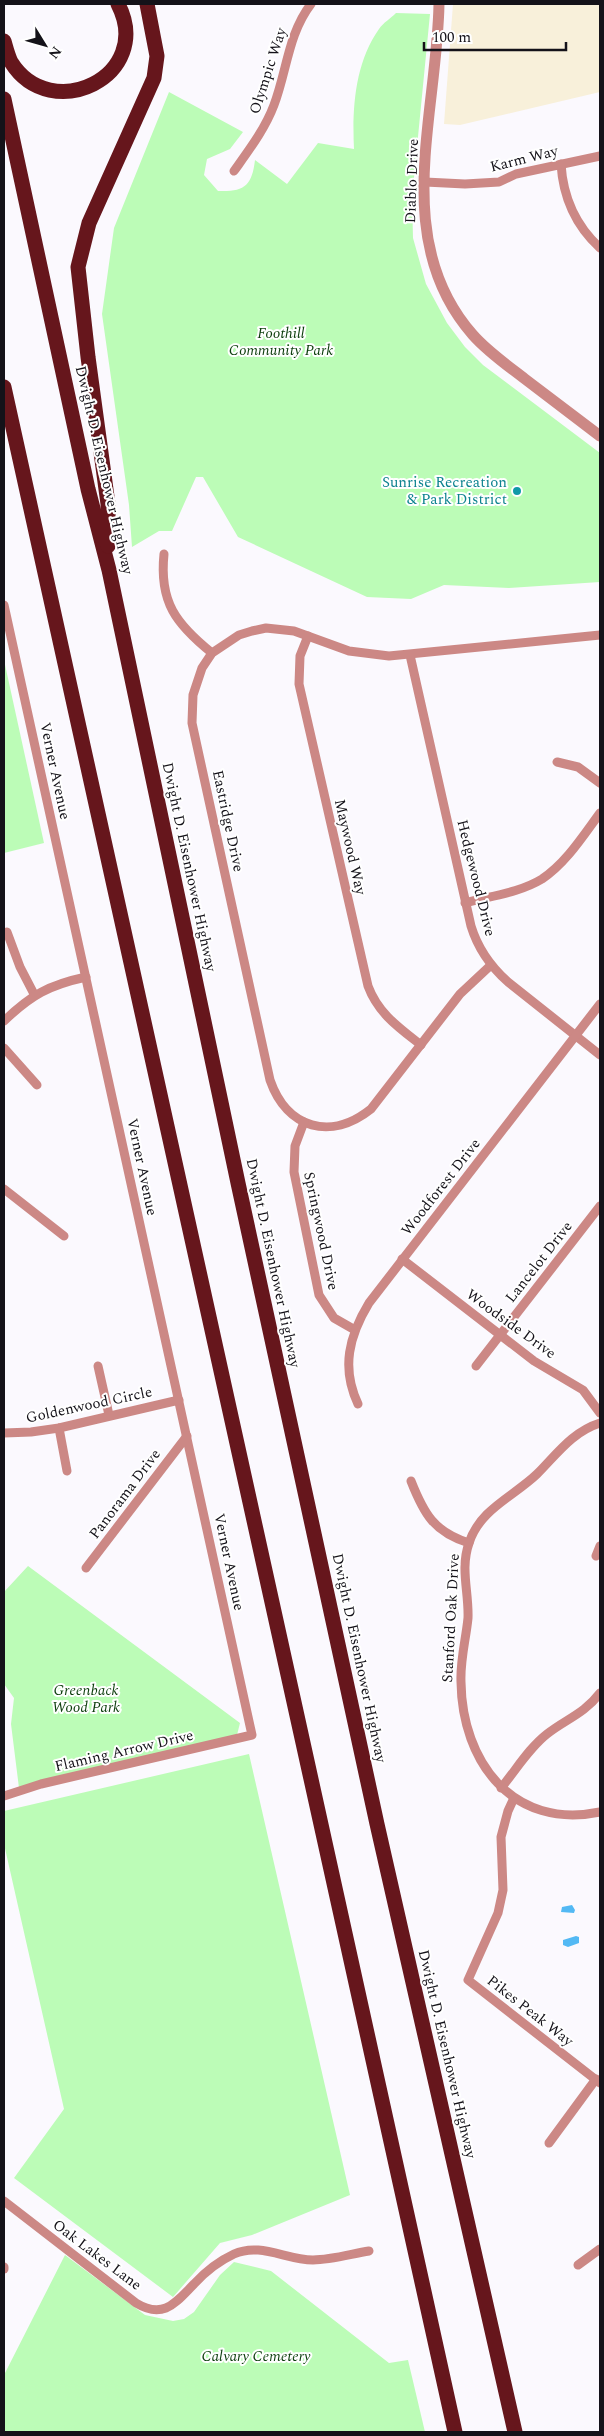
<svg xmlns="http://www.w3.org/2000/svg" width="604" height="2436" font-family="Spectral,serif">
<rect width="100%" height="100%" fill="#fbf9fe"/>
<polygon fill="#f8f0da" points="453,4 600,4 600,92 460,125 444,124"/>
<g fill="#bcfcb7">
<path d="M396,13l34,1 -18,184 1,40 13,46 21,39 18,24 18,18 117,88v129l-91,6 -65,-3 -33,14 -44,-2 -129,-60 -35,-60h-7l-24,54h-13l-27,16 -3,-42 -27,-191 12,-86 55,-136 74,40 -13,17 -23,10 -3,16 14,16c26,1 34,-5 37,-31l32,24 31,-41 36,6c-2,-41 1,-86 25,-120 4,-6 12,-11 17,-16z"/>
<polygon points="4,660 44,843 4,853"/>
<polygon points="28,1566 240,1723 236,1739 19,1788 11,1724 14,1698 4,1684 4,1592"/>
<polygon points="249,1754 350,2195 252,2235 220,2243 173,2297 14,2178 64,2109 4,1844 4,1811"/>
<polygon points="65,2255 145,2315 173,2321 184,2319 194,2312 220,2275 234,2262 271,2271 389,2363 408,2360 425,2432 4,2432 4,2375"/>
</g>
<g fill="#53b9f4">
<polygon points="572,1905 575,1910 574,1913 561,1912 562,1907"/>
<polygon points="576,1936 579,1937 579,1943 568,1947 563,1945 563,1940"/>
</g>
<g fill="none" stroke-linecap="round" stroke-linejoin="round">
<g stroke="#cc8885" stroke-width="9">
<path d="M561,164c2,33 14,61 39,84"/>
<path d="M234,171c15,-21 31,-42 40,-66 13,-34 14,-71 37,-101"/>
<polyline points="425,182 465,184 499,182 516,174 600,156"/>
<path d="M164,554c-5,48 12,70 48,99"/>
<polyline points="4,605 252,1735 41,1784 4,1796"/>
<path d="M308,636l-8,20 -1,28 69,302c10,27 30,41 53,59"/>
<path d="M410,655l61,271c7,23 19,40 37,56l92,73"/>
<polyline points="557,762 578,767 600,783"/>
<path d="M465,903c25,-7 54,-10 77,-24 24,-16 41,-43 58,-66"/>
<polyline points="7,932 20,967 34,994"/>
<path d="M491,965l-31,29 -89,115c-40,32 -84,20 -101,-29l-78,-357 1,-28 9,-27 10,-15 27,-18 13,-4 14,-3 28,3 55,20 40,5 211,-21"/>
<path d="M4,1021c27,-26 45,-36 82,-44"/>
<polyline points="4,1048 37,1085"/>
<polyline points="304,1122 295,1146 294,1172 319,1295 334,1318 355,1330"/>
<polyline points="4,1189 64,1236"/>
<polyline points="402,1259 534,1361 583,1390 600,1413"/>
<polyline points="98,1366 109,1415"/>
<polyline points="476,1366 600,1206"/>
<path d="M358,1404c-17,-36 -9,-68 11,-101l231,-299"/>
<path d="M600,1423c-28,9 -43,31 -63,51 -24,23 -57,35 -68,69 -9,26 0,49 -1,75 -2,21 -8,42 -7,64 1,80 52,148 139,130"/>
<polyline points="59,1428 67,1471"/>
<polyline points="4,1433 31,1432 59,1428 179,1400"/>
<path d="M411,1481c13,33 23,51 58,62"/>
<polyline points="596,1556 600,1546"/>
<polyline points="86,1568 187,1436"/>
<path d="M501,1788c15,-18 28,-40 46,-54 19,-15 37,-20 53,-41"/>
<polyline points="514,1798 508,1811 501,1837 503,1890 498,1913 468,1980 600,2083"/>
<polyline points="549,2143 596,2079"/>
<path d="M4,2201l132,102c28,17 40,-1 58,-19 11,-12 25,-23 40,-30 26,-12 52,6 79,6 18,0 38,-6 56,-9"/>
<polyline points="578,2265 600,2249"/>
<polyline points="4,2267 4,2269"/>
</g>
<path stroke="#cc8885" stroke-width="11" d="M439,4c-2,112 -49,237 34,331 15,17 34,30 52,44 25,19 50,38 75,57"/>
<g stroke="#66161c" stroke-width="15">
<path d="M4,41c2,7 4,15 7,21 40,64 144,14 107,-58"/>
<polyline points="4,99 88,489 109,570 238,1183 377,1824 515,2432"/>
<polyline points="4,387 455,2432"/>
<polyline points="108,546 108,504 88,357 78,267 89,223 154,78 157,56 147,4"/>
</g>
</g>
<circle fill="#0f9aa8" stroke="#fff" stroke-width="2" cx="517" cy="491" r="5"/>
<g text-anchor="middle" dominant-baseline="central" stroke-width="4" stroke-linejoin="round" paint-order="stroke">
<g font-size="15" fill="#141219" stroke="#fff">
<text transform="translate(268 71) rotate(-72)">Olympic Way</text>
<text transform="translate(524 159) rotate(-14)">Karm Way</text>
<text transform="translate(412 181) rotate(-88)">Diablo Drive</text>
<text transform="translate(104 470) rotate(77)">Dwight D. Eisenhower Highway</text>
<text transform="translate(55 771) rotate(78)">Verner Avenue</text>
<text transform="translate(228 821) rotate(78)">Eastridge Drive</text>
<text transform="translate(350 847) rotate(77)">Maywood Way</text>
<text transform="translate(189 867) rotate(78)">Dwight D. Eisenhower Highway</text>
<text transform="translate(476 878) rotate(76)">Hedgewood Drive</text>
<text transform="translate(142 1167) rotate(78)">Verner Avenue</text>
<text transform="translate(441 1187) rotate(-52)">Woodforest Drive</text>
<text transform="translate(321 1231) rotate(78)">Springwood Drive</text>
<text transform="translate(539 1262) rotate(-52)">Lancelot Drive</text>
<text transform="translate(273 1263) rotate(78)">Dwight D. Eisenhower Highway</text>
<text transform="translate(511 1324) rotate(36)">Woodside Drive</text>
<text transform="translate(89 1405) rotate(-12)">Goldenwood Circle</text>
<text transform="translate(125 1494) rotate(-53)">Panorama Drive</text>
<text transform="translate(229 1562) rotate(78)">Verner Avenue</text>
<text transform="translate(451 1618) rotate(-87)">Stanford Oak Drive</text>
<text transform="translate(359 1658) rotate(78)">Dwight D. Eisenhower Highway</text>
<text transform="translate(124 1751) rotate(-13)">Flaming Arrow Drive</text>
<text transform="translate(530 2011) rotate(38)">Pikes Peak Way</text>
<text transform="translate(447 2054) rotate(77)">Dwight D. Eisenhower Highway</text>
<text transform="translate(97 2255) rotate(37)">Oak Lakes Lane</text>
</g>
<g font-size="15" font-style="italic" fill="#0c3e0c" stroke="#fff">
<text x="281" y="333">Foothill<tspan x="281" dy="17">Community Park</tspan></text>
<text x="86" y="1690">Greenback<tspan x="86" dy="17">Wood Park</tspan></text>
<text x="256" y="2356">Calvary Cemetery</text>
</g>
<g font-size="15" fill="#0d838f" stroke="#fff" text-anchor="end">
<text x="507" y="482">Sunrise Recreation<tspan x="507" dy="17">&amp; Park District</tspan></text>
</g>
</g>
<rect width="604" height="2436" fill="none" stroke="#141219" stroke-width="10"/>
<g transform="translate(45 45) rotate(127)" stroke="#ffffff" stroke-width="4" paint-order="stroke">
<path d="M0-4L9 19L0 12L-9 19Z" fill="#141219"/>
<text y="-8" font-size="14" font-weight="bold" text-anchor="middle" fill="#141219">N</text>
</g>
<path d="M424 42v8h142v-8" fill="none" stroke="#141219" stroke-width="2.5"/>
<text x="432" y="42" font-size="15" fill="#141219" stroke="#ffffff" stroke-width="4" paint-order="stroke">100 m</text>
</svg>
